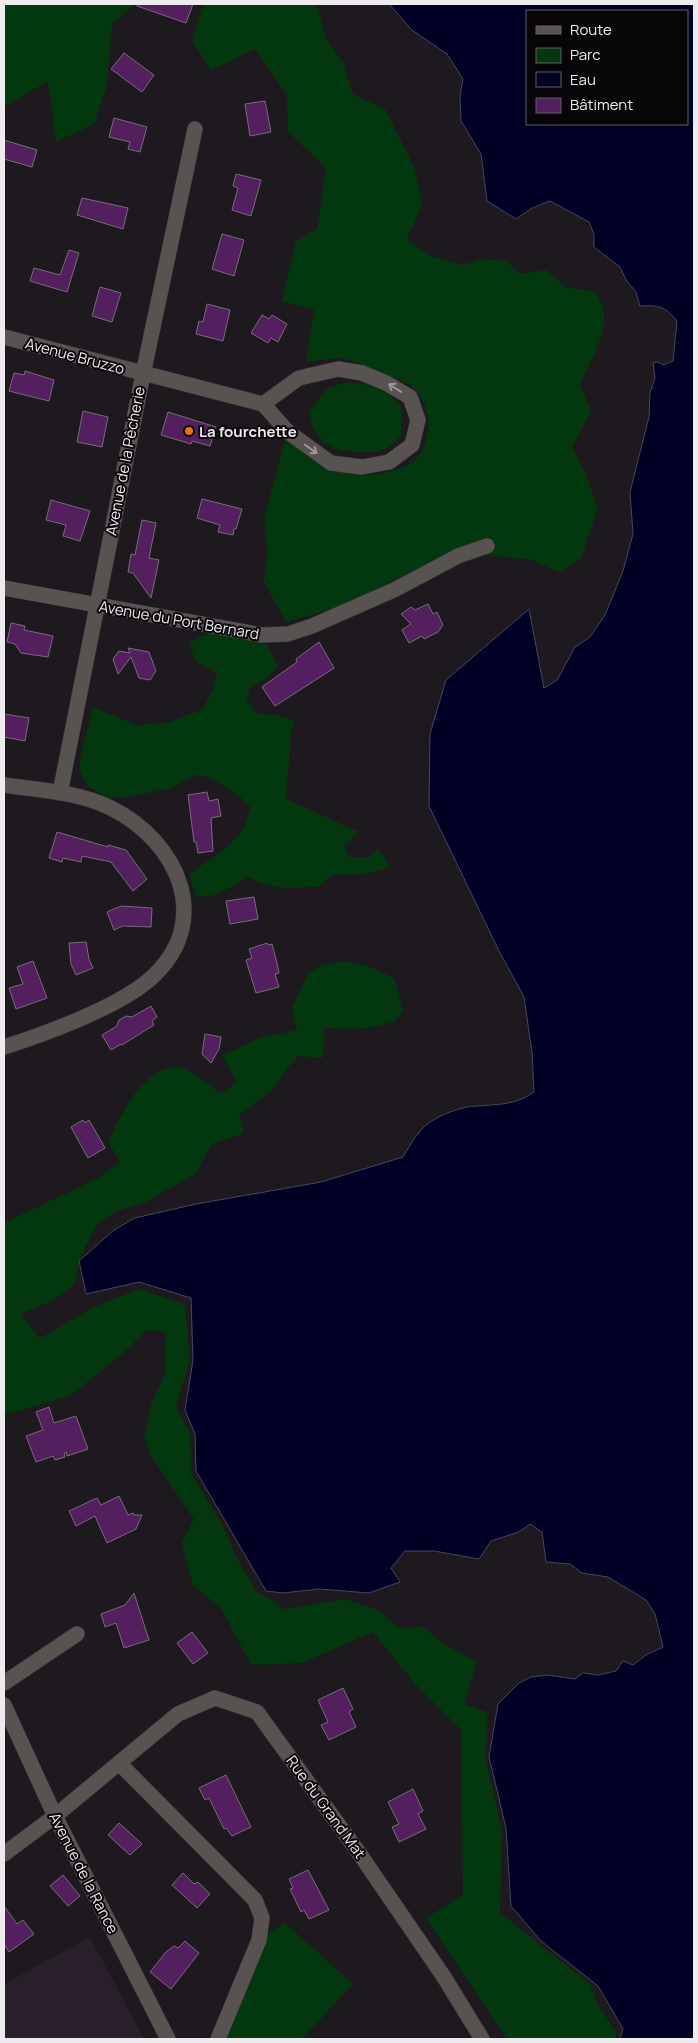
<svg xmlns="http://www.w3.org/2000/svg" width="698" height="2043" font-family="Manrope,sans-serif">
<rect width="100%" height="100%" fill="#1e191f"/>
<polygon fill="#291f2a" points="90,1937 144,2039 4,2039 4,1984"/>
<g fill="#03370d">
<polygon points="4,4 136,4 112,23 107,86 94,124 56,142 48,81 4,107"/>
<path d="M203,4h110l5,4 8,31 17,23 10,32 32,15 30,60 7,36 -15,34 21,16 35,10 18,-6 26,2 12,13 27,-4 19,17 31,5c2,6 7,13 8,18 3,23 -14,54 -24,74l11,28 -19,35 14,27 12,34 -17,51 -22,13 -30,-13 -82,-6 -98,51 -63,18 -22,-40 3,-32 -3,-31 21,-79c22,14 42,28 67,34 16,4 55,-4 65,-16 17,-21 15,-55 -6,-72 -10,-7 -21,-9 -32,-13 -11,-5 -27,-14 -39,-15 -11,0 -23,3 -34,4l8,-52 -32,-9 14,-60 21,-12 9,-61 -38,-36 -1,-37 -32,-46 -44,21 -19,-29z"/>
<path d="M347,382c26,3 38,6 55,26l-1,28 -10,10 -13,6h-22l-22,-3 -12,-8 -10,-15 -2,-16 18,-22z"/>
<polygon points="208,633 266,644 278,666 266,679 251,686 246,699 258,714 277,715 294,720 291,734 286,799 359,832 344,847 350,857 370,857 378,849 391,867 367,874 332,875 318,887 284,888 260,883 248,877 216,895 196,897 189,874 224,850 243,830 251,808 235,792 209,777 196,775 169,789 126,797 107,798 88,786 79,770 82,749 93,707 137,725 169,722 203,709 213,689 217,673 195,660 189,643"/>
<path d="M343,961l23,4 28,13 9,33 -9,11 -19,5 -20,2 -32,-1 2,10 -2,20 -25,-2 -12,14 -12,19 -35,26 5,18 -32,11 -17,30 -47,27 -33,11 -18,12 -18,37 -4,23 -22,17 -33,13 20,24 56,-32 43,-17 46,15 5,56 -14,47 14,26 1,40 31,51 16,36 19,33 15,6 10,10 62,-10 34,11 23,19 21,-3 21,18 34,18 -13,42 23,8 -1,48 16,71 -2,82 90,71 7,19 20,30 -3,6h-107l-81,-121 37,-23 -2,-165 -47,-47 -41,-51 -71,31 -51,2 -30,-57 -28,-23 -11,-42 12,-24 -43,-63 -7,-18 7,-34 15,-32 -1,-40 -18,-2 -20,20 -57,46 -66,19v-192l92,-44 24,-17 -11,-19c8,-25 35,-75 65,-76 14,-1 36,19 47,26l16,-11 -15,-26 39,-19 36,-7 -5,-22 16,-34 14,-9z"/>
<polygon points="285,1923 353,1984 302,2039 223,2039 261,1943 269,1932"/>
</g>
<path fill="#000025" stroke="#474662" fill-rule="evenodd" d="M389,4h305v2035h-74l3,-10 -25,-43 -57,-45 -30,-35 -5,-78 -17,-71 9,-53 21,-21 12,-6 16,-2 28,4 8,-6 15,2 18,-4 7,-10 10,4 13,-10 17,-8 -8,-33 -9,-14 -38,-23 -26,-4 -12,-9 -24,-2 -4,-30 -12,-8 -11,8 -28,9 -12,18 -45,-8h-29l-14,17 9,14 -31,11 -50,-4 -36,4 -17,-2 -70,-120 -1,-37 -10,-24 8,-50 -2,-62 -52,-16 -53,12 -7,-33 35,-31 21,-12 61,-14 125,-22 82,-25c8,-13 17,-31 32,-38 8,-5 23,-10 32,-12 25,-3 46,0 67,-15l-2,-40 -8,-55 -25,-46 -70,-145 1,-72 16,-54 83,-71 15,79 13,-8 18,-33 15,-10 15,-22 18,-44 10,-37 -3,-42 19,-75 1,-24 5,-15 -2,-15 5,-1 5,3 10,-4 4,-40c-12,-15 -19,-16 -37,-15l-4,-14 -10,-12 -6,-13 -26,-20v-13l-5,-12 -39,-21 -18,7 -16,11 -29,-18 -6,-47 -20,-33 -1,-25 3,-17 -16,-25 -35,-24zM527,11h160v113h-160z"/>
<g fill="#541f5e" stroke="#746e76">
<polygon points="137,4 193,4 186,23 137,6"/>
<polygon points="124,53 154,75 142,92 111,69"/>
<polygon points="265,101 271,132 250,136 245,104"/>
<polygon points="114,118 147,127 140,152 128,149 130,142 109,137"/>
<polygon points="4,140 37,150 32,167 4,159"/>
<polygon points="236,174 261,180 251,216 232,210 238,188 233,186"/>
<polygon points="82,198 128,208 123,229 77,215"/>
<polygon points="222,234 244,240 234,276 212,269"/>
<polygon points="69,250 79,253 67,292 30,281 34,268 60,275"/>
<polygon points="100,287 121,293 112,322 92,316"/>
<polygon points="207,304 230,310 223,341 196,334 199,321 203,322"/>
<polygon points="262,315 269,319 272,315 287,324 278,342 271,338 268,343 251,333"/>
<polygon points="25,371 54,380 49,401 9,391 14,373 24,375"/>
<polygon points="83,411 108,417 102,447 77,442"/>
<polygon points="168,412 216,427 210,446 192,441 191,444 161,435"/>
<polygon points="202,499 242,509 236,529 234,529 233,535 218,532 220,525 197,518"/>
<polygon points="51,500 90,511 80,541 63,536 66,525 46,520"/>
<polygon points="142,520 156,523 149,558 159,560 151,598 133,573 128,572 131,554 135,555"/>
<polygon points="428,604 433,614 437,612 443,625 438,632 424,639 422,636 409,643 402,630 411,624 401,614 411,607 415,610"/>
<polygon points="11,623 25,626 24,630 53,636 48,657 21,653 15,644 7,642"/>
<polygon points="319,642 334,668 275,706 262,687 297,662 296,659"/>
<polygon points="128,648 149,652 156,671 150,680 139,678 131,657 118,674 113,659 119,651 130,653"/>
<polygon points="4,714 29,718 25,741 4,737"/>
<polygon points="207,792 209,801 218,799 221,816 211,818 213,851 198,853 196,842 194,842 188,795"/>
<polygon points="57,832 108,847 108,845 126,850 147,879 133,891 111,862 82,856 81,862 63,858 62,862 49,858"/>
<polygon points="254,897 258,919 230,924 226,901"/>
<polygon points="121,906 152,908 151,927 123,926 114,930 107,912"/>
<polygon points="86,942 89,959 93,968 76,975 71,964 69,943"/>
<polygon points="267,943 268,945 272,944 277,963 279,973 275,974 279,987 256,993 246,960 252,958 249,949"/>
<polygon points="33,961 47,998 16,1009 9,988 23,984 17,967"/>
<polygon points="151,1006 157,1017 152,1021 154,1025 122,1045 121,1044 111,1050 102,1035 117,1026 119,1020 126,1016 132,1017"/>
<polygon points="205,1034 221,1037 219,1049 211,1063 202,1054"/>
<polygon points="83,1120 85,1123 89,1120 105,1148 88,1158 71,1127"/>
<polygon points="49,1407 54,1423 76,1416 88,1449 67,1456 66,1452 64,1453 65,1457 55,1460 53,1456 36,1462 26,1436 43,1430 36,1412"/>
<polygon points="119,1496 128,1515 133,1513 134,1515 142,1515 136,1529 107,1543 95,1516 76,1526 69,1511 97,1498 101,1505"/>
<polygon points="134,1593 149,1640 124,1648 116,1623 105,1627 101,1614 125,1605"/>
<polygon points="192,1632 208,1653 193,1664 177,1643"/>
<polygon points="343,1688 353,1709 349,1712 356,1727 329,1740 321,1725 328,1722 318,1700"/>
<polygon points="226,1775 251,1827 232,1836 226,1828 224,1829 209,1798 205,1800 199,1788"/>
<polygon points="413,1789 423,1811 418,1814 426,1829 399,1842 392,1827 399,1824 388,1802"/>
<polygon points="119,1823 142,1844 130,1855 108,1835"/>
<polygon points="308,1870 329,1910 309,1919 304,1910 301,1912 290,1889 293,1888 289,1879"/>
<polygon points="183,1873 194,1884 198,1882 210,1894 197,1908 172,1885"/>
<polygon points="63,1875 80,1896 68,1906 50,1886"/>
<polygon points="4,1906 17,1924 23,1920 34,1934 9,1952 4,1944"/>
<polygon points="185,1941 199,1953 171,1989 150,1972 166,1952 174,1946 178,1948"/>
</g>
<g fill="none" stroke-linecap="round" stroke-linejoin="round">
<defs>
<g id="minor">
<polyline points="4,337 263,404 288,432 331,463 362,467 389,462 412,445 418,420 410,397 386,383 362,373 338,369 299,378 263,404"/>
<polyline points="4,588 262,635 288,634 312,626 394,590 458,556 487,546"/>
<path d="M4,785c35,5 75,7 107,23 68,34 104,115 38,172 -33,28 -104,54 -145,67"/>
<polyline points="60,793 143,374 195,129"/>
<polyline points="4,1683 77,1634"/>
<polyline points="4,1705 55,1816 168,2039"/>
<polyline points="119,1763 255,1900 262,1918 259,1940 218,2039"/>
<polyline points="4,1854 55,1816 178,1714 215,1698 257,1712 359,1853 444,1977 482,2039"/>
</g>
</defs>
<use href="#minor" stroke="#3b363c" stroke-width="16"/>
<use href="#minor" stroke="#585351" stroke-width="15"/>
</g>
<defs><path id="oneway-shaft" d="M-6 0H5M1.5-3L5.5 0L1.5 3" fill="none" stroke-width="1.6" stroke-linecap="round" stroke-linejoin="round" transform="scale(1.25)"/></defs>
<g stroke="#9c9798">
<use href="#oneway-shaft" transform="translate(395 388) rotate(-148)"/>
<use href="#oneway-shaft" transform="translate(311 449) rotate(35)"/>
</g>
<circle fill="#e8710a" stroke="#070508" stroke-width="2" cx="189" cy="431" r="5"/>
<g text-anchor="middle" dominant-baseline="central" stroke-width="4" stroke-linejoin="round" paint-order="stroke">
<g font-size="15" fill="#eeebef" stroke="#070508">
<text transform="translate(75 356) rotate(15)">Avenue Bruzzo</text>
<text transform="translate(125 461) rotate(-79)">Avenue de la Pêcherie</text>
<text transform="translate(179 620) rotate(10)">Avenue du Port Bernard</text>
<text transform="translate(326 1807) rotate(54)">Rue du Grand Mat</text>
<text transform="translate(84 1873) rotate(63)">Avenue de la Rance</text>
</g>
<g font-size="15" font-weight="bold" fill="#eeebef" stroke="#070508" text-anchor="start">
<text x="199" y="431">La fourchette</text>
</g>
</g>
<rect width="698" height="2043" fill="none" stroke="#eeebef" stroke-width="10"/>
<rect x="526" y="10" width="162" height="115" fill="#070508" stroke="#636164"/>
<rect x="536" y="26" width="25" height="8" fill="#585351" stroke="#636164"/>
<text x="570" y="35" font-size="15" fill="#eeebef">Route</text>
<rect x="536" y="48" width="25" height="15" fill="#03370d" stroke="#636164"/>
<text x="570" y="60" font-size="15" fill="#eeebef">Parc</text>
<rect x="536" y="72" width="25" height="15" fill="#000025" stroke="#636164"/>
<text x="570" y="85" font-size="15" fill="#eeebef">Eau</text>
<rect x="536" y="98" width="25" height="15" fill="#541f5e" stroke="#636164"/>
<text x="570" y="110" font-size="15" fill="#eeebef">Bâtiment</text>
</svg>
